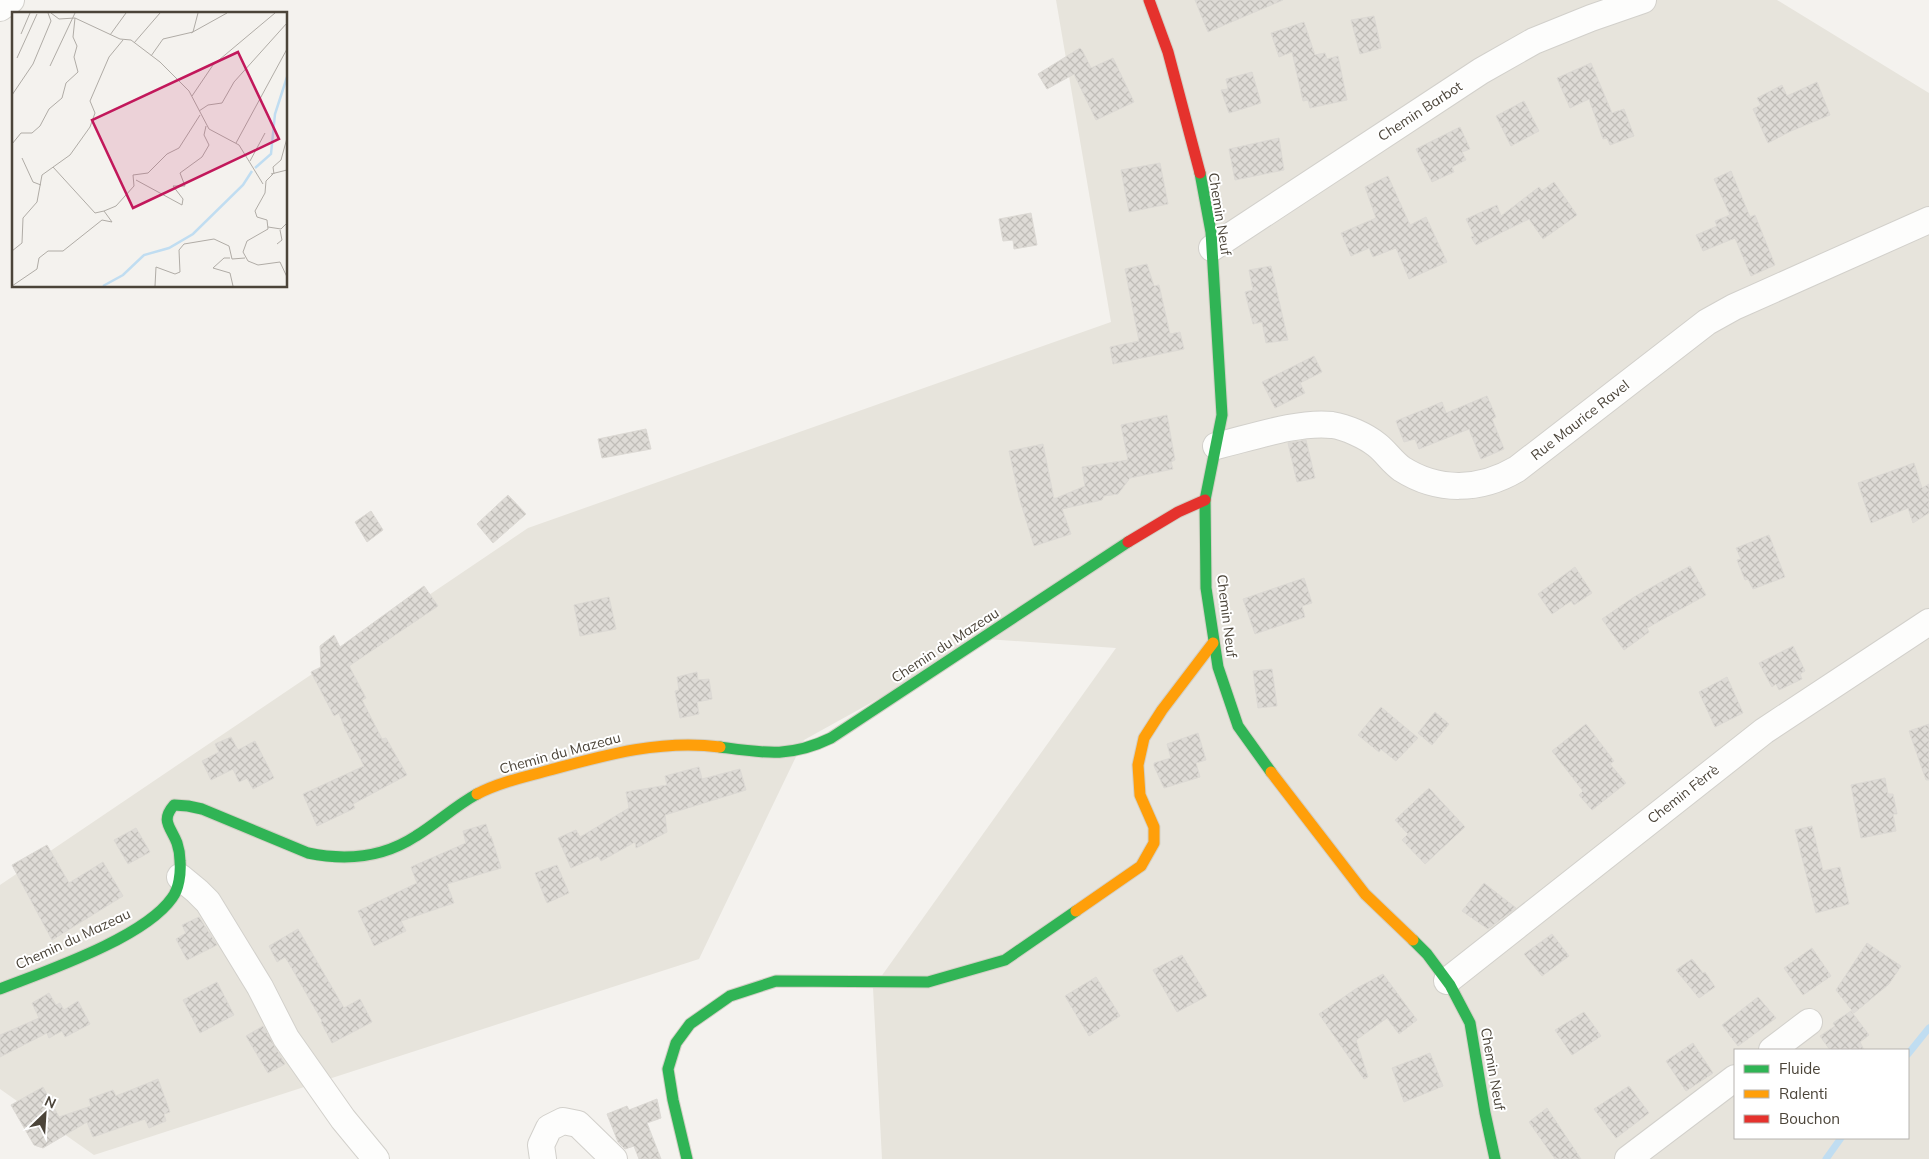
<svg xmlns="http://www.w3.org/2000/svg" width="1929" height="1159" font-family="Mulish,sans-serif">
<defs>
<pattern id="building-cross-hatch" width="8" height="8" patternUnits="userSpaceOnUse" patternTransform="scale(1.25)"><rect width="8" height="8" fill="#dedbd6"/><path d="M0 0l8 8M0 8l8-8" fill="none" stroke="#c0bdb8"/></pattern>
</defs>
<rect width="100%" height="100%" fill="#f4f2ee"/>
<path fill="#e7e4dc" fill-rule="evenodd" d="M1056,0h721l152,93v1066h-1047l-9,-171 243,-340 -130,-9 -182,101 -105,219 -605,196 -94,-66v-204l528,-357 583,-206zM1735,1050h173v88h-173z"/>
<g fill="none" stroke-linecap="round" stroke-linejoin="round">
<g stroke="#c0ddf1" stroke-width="7">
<polyline points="1908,1054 1929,1028"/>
<polyline points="1826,1159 1841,1138"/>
</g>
</g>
<g fill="url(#building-cross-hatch)" stroke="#dcd9d4">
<polygon points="1195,0 1283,0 1208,32"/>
<polygon points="1374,16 1381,48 1360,54 1351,20"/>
<polygon points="1304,22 1315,55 1325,53 1327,59 1338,56 1347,100 1310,108 1308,100 1303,101 1292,52 1279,57 1271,33"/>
<polygon points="1080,48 1082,50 1091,68 1113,58 1134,102 1096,120 1074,74 1047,89 1038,74"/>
<polygon points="1591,63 1612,113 1624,109 1634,136 1610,145 1607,138 1603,139 1589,99 1570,108 1557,78"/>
<polygon points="1252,72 1261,103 1229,113 1221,90 1228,89 1226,79"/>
<polygon points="1817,82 1830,115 1791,131 1768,143 1753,109 1761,105 1757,98 1782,85 1787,96"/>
<polygon points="1524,101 1539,131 1511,146 1496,116"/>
<polygon points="1460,127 1470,149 1462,152 1466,160 1452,167 1454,172 1432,182 1416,149"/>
<polygon points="1279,138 1284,170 1235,180 1229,149"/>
<polygon points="1160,163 1168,204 1129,212 1121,170"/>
<polygon points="1731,171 1750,217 1755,215 1775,265 1751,276 1735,238 1703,251 1696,235 1717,226 1715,221 1730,215 1714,179"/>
<polygon points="1388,176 1410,225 1426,217 1447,262 1409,279 1396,248 1373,257 1369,248 1351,256 1341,233 1376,218 1365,187"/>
<polygon points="1554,182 1577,215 1543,239 1529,219 1476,245 1471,237 1474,236 1466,219 1497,205 1501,216 1539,187 1542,191"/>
<polygon points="1031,213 1037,245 1014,249 1013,240 1003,241 999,219"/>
<polygon points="1147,264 1154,286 1159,285 1170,334 1180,332 1184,349 1113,364 1110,347 1139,341 1125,269"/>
<polygon points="1271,266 1288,340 1266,343 1262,322 1253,324 1245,292 1253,290 1249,270"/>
<polygon points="1314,356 1322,372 1300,383 1305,393 1275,408 1262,382"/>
<polygon points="1487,396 1496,417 1492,419 1504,449 1481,459 1469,429 1419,449 1415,439 1404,442 1396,421 1442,402 1446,413"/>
<polygon points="1167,415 1175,460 1171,462 1173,469 1130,478 1118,494 1104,496 1102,500 1062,509 1071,534 1034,546 1019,497 1009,451 1043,444 1054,499 1085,486 1082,467 1128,460 1121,425"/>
<polygon points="646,429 651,449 602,458 598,439"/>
<polygon points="1306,440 1315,478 1297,482 1288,443"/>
<polygon points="1914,463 1922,488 1929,484 1929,513 1913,523 1908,508 1871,523 1858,483"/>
<polygon points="508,495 526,514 493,543 477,524"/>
<polygon points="371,511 383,530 367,542 355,522"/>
<polygon points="1769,535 1785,577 1753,589 1748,579 1745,580 1737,560 1741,559 1736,548"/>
<polygon points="1690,566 1706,595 1647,628 1649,632 1624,650 1602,619 1634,597"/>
<polygon points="1575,567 1592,593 1574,605 1571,601 1552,614 1538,594"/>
<polygon points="1304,578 1312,603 1302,606 1305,617 1255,634 1243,599"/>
<polygon points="424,586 438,606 349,666 366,698 362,700 382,739 386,738 407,775 353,804 355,808 317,826 303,794 364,766 345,729 339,713 334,716 311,672 321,667 320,646 334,635 340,647"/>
<polygon points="609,597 616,629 580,636 574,605"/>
<polygon points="1793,646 1805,671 1800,674 1802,679 1779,690 1776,684 1772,687 1759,663"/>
<polygon points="1272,669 1277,706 1258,708 1253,671"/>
<polygon points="697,672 698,680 709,679 712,699 697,702 699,714 680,718 675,691 679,690 677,677"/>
<polygon points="1727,677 1743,713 1715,727 1699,692"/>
<polygon points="1381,707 1418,738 1396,761 1381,749 1379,752 1358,735"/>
<polygon points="1435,712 1449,724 1432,745 1418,733"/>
<polygon points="1586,724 1614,761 1610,764 1626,783 1592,810 1579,795 1583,791 1552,751"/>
<polygon points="1929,724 1929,780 1926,780 1909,731"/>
<polygon points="1198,733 1206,760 1196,763 1200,777 1164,788 1154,766 1154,763 1171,758 1167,744"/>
<polygon points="231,737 238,750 255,741 274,778 253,789 247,778 239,782 233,769 211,780 202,761 219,752 215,744"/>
<polygon points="699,767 702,779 740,769 746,790 665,815 667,832 636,848 635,842 601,861 598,856 571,868 558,838 576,830 580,837 629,808 626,792 667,785 665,776"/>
<polygon points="1885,778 1888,794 1893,794 1897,814 1893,814 1896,831 1861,838 1851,785"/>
<polygon points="1429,788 1465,827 1425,864 1402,840 1408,834 1395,820"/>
<polygon points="486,824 490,837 491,836 501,868 447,884 454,903 401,921 406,931 374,946 358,911 417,883 411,867 466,843 463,831"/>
<polygon points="1812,826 1823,871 1840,867 1849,904 1816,913 1795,830"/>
<polygon points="136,828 150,852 128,864 114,840"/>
<polygon points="47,845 69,883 103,862 123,896 52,940 12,865"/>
<polygon points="557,865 569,893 547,903 535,873"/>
<polygon points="1484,883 1516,908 1488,929 1462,911"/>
<polygon points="199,917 217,945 187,960 176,939 186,933 182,925"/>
<polygon points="298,929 344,1008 360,999 372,1022 332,1043 321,1022 322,1021 290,965 285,957 277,962 269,946"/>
<polygon points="1552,934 1569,956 1542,976 1524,954"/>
<polygon points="1867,943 1901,966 1889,984 1854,1013 1836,990"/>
<polygon points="1812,948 1831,976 1803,995 1784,968"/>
<polygon points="1182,955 1207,996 1177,1012 1153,970"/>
<polygon points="1692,959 1703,973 1705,972 1715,987 1699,998 1676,970"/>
<polygon points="1383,974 1417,1020 1399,1034 1387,1018 1356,1040 1368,1077 1364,1079 1319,1014 1357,988"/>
<polygon points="1096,977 1120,1016 1089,1036 1065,996"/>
<polygon points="217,982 234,1015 200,1033 183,1000"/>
<polygon points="49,993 56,1005 60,1003 64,1010 78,1001 90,1024 65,1037 62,1031 49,1038 47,1033 0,1057 0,1035 39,1018 32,1003"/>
<polygon points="1758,997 1776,1018 1738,1046 1722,1025"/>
<polygon points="1851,1011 1869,1035 1860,1042 1864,1050 1830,1050 1820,1036 1835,1026 1833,1023"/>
<polygon points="1584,1012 1601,1036 1572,1055 1555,1030"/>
<polygon points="263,1026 285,1064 268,1073 246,1036"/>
<polygon points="1693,1043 1713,1073 1686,1091 1666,1061"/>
<polygon points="1430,1053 1443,1086 1404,1102 1392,1068"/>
<polygon points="158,1079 170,1112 164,1114 166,1121 149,1128 145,1119 93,1137 87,1122 43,1148 34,1145 11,1105 43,1087 59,1117 91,1106 89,1099 113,1090 116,1096"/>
<polygon points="1629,1086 1649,1113 1616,1138 1594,1109"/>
<polygon points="657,1099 661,1118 647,1123 661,1159 639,1159 634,1146 625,1149 618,1142 607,1114 627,1106 629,1110"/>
<polygon points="1547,1108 1581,1159 1555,1159 1529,1122"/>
</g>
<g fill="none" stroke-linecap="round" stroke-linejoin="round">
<defs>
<g id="street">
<polyline points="0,8 11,0"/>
<polyline points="1212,248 1481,71 1534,41 1591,18 1643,0"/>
<path d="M1216,446c34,-8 82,-25 116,-21 14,2 34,11 45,20 9,7 15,17 25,24 36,23 78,22 115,0l190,-147 27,-15 195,-87"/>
<polyline points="180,877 197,891 208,902 260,987 286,1038 343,1119 376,1159"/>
<polyline points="1447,981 1764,731 1929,622"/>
<polyline points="1772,1050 1809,1022"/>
<polyline points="543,1159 541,1145 549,1128 563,1121 578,1124 614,1159"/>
<polyline points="1628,1159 1735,1078"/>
</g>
<g id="fast">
<polyline points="1200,173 1211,232 1222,415 1205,500 1206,588 1218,667 1238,726 1271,772"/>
<path d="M720,747c44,6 70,11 111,-9l297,-196"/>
<polyline points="1413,940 1427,954 1450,985 1470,1023 1485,1113 1495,1159"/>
<path d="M0,989c46,-18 144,-51 172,-91 7,-9 9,-25 8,-37 0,-6 -1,-12 -3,-18 -6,-16 -17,-22 -3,-38l14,1 14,3 106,44c38,8 76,4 108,-17 21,-13 39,-30 61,-42"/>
<polyline points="687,1159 673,1100 668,1069 676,1043 690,1024 730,996 776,981 928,982 1005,960 1076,911"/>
</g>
<g id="slow">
<polyline points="1271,772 1365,894 1413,940"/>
<path d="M477,794c23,-12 48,-17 73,-24 55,-15 112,-31 170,-23"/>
<polyline points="1076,911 1141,866 1154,843 1154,827 1140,795 1138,765 1144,738 1162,710 1213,643"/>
</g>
<g id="jam">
<polyline points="1149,0 1168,52 1200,173"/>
<polyline points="1128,542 1178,512 1205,500"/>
</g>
</defs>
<use href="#street" stroke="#d2d0cb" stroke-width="28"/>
<use href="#fast" stroke="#d3cfc5" stroke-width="13"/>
<use href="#slow" stroke="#d3cfc5" stroke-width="13"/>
<use href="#jam" stroke="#d3cfc5" stroke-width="13"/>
<use href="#street" stroke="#fdfdfc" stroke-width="26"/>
<use href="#fast" stroke="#30b455" stroke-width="11"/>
<use href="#slow" stroke="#ff9f0a" stroke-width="11"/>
<use href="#jam" stroke="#e5322d" stroke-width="11"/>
</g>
<g text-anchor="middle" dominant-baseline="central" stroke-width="4" stroke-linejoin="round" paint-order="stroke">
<g font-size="14" fill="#4b4439" stroke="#fff">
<text transform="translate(1420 111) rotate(-33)">Chemin Barbot</text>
<text transform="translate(1220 214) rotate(81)">Chemin Neuf</text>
<text transform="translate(1580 420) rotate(-38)">Rue Maurice Ravel</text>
<text transform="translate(1227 616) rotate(83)">Chemin Neuf</text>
<text transform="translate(945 645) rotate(-33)">Chemin du Mazeau</text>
<text transform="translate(560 753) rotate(-15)">Chemin du Mazeau</text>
<text transform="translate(1683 794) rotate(-38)">Chemin Fèrrè</text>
<text transform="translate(73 939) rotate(-25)">Chemin du Mazeau</text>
<text transform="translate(1493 1069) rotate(80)">Chemin Neuf</text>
</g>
</g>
<g transform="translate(12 12)">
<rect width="275" height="275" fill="#f4f2ee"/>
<path fill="none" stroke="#c0ddf1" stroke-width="2.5" d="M243,156l16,-14 4,-40 12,-37M91,274l20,-11 21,-20 25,-7 24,-14 50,-49 9,-14"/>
<path fill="none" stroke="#b0aca6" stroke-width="1" d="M39,1l8,6 16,-1 45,21 11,1 29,22 29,29 20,38 30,16 24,39M179,21l36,-20M9,22l9,-21M98,23l16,-22M122,31l26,-30M139,44l12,-17 30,-7 5,-19M5,46l20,-44M38,54l25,-53M0,83l21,-31 18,-43 -3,-8M180,84l21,-31 62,-52M187,99l9,-6 14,-2 12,-21 53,-59M224,131l51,-94M0,132l9,-11h11l8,-7 9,-17 13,-11 4,-15 12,-11 -4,-15 3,-11 -4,-9 2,-19M10,146l11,24 8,3M238,149l15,-28M41,155l42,46 9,-2M259,162l16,-4M261,162l-7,7 -1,12 -10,18 2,6 10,3 1,9 -21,12 -4,11 5,9 10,4 22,-3 7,15M262,162l-1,-7 8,-7 6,-22M124,168l46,25 1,-6 -10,-13h12l-5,-13 22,-16 7,-12 -5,-10 2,-9M256,215l13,2 6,-6M265,232l5,-4 -2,-10M0,239l10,-8 1,-25 14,-16 5,-27 28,-20 20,-28 5,-14 -5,-12 19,-44 14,-17M218,246h-6l-11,10 17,5 3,13M0,274l25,-17 2,-11 9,-7h15l39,-31 10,2 -8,-11 12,-5 18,-20 -1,-11 15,-2 19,-19 12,-6 21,-33M143,274l1,-19 19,7 5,-2 -1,-22 5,-6 30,-5 15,7 3,13 13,-1"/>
<path fill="#c2185b" fill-opacity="0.15" stroke="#c2185b" stroke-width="2.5" d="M226,40l41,87 -146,69 -41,-88z"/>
<rect width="275" height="275" fill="none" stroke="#4b4439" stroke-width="2.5"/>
</g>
<rect x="1734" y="1049" width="175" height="90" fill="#ffffff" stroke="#b7b4b0"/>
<rect x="1744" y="1065" width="25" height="8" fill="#30b455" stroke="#b7b4b0"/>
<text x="1779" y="1074" font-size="15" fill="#4b4439">Fluide</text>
<rect x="1744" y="1090" width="25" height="8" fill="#ff9f0a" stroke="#b7b4b0"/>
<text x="1779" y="1099" font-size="15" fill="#4b4439">Ralenti</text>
<rect x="1744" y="1115" width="25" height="8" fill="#e5322d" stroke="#b7b4b0"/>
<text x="1779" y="1124" font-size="15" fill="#4b4439">Bouchon</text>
<g transform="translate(45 1114) rotate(25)" stroke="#ffffff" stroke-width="4" paint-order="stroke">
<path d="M0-4L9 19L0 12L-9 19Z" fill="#4b4439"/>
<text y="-8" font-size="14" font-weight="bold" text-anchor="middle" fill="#4b4439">N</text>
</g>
</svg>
